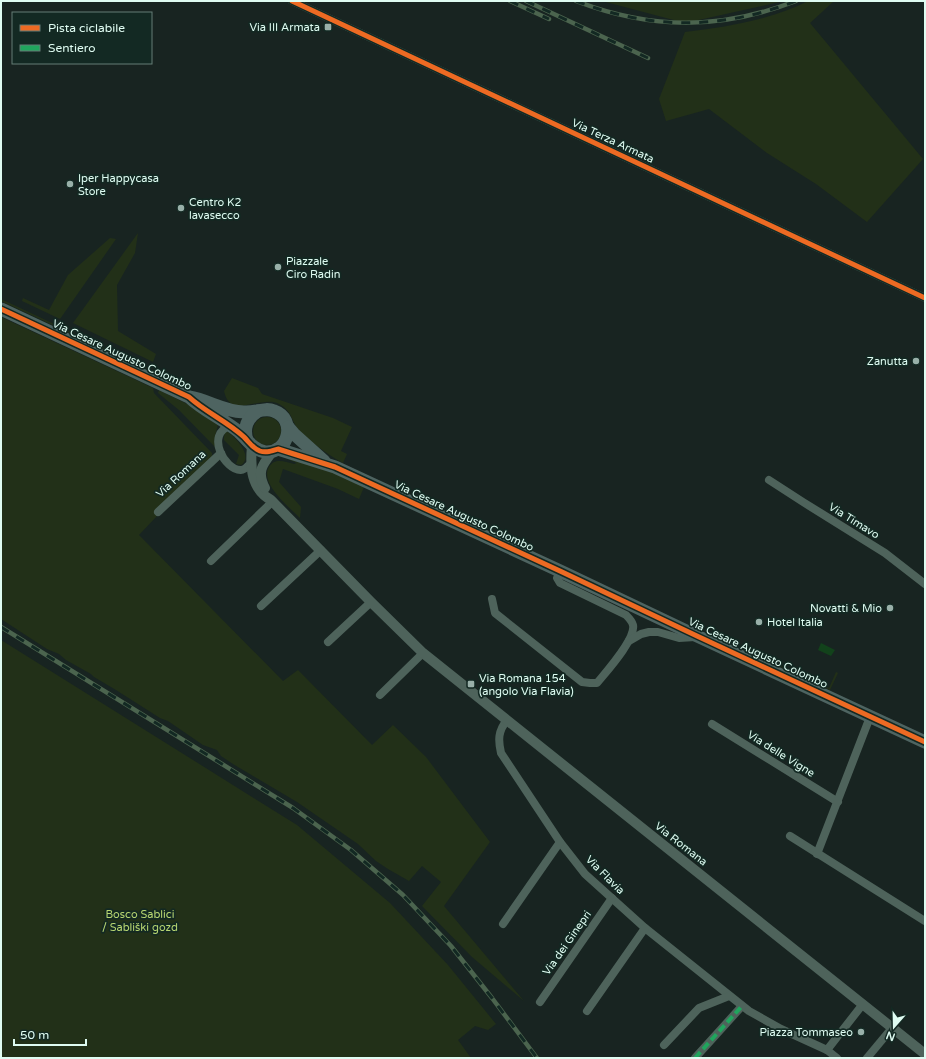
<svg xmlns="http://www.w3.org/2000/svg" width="926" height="1059" font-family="'Varela Round',sans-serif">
<rect width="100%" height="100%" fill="#182421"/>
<g fill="#223018">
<polygon points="602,1 784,1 685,23"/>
<path d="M808,1h26l-24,22 113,136 -56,63 -51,-38 -49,-31 -58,-44 -43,12 -7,-22 26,-67c41,-5 86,-12 123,-31z"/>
<polygon points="138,233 135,253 117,285 118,331 156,354 153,362 73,323"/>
<polygon points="110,238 116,239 60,319 22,301 23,298 49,310 68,275"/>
<polygon points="1,299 160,374 160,375 1,301"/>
<polygon points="1,317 153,388 154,393 212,453 212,458 154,512 157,516 139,535 283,681 298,670 372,745 393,725 426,757 490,842 444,906 524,1001 472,957 422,906 441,882 422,866 409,881 388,869 376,861 358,844 297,802 233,764 221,756 217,750 203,745 168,721 160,718 116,690 94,677 91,674 66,660 59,654 47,649 1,619"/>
<path d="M232,378l26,10 4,6 71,24 19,9 -11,24 6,3 -4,9c-13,-7 -36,-23 -45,-34 -8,-11 -6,-19 -21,-26 -18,-7 -47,17 -53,-12z"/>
<polygon points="159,390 189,405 218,425 215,436 215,447 179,410 158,393"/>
<circle cx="267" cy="431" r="14"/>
<path d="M225,432h3c8,6 26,25 13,33l-5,-1 3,-9 -15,-15v-3z"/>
<path d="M285,458l43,12 36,17 -5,12 -21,-10 -55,-20 -4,13 22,25 -1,11c-10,-10 -41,-35 -31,-51 6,-10 16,-5 25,-3l3,-1z"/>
<polygon points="1,640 297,825 390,903 448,965 496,1024 488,1030 475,1026 458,1040 471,1058 1,1058"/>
<polygon points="757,655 829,688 836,672 838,673 830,690 757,656"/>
</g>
<polygon fill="#12421b" points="821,643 835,650 831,656 818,650"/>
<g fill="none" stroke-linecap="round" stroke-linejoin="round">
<g stroke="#4e635b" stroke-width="8">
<polyline points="292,1 925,298"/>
<path d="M230,426c-25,8 -5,45 11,44 4,0 7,-4 10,-7"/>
<polyline points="769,480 803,502 885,553 925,584"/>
<polyline points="158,512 221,453"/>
<polyline points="211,561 273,501"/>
<path d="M492,599l3,14 87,69 8,1h7c9,-11 39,-44 36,-58 -1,-4 -4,-7 -7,-10l-66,-32 -3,-5 3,-7"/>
<polyline points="261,606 321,550"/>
<polyline points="629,641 641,634 649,632 658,632 679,638 695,637"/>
<polyline points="328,642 371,602"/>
<polyline points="380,695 423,653"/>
<path d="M507,720c-9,11 -9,20 -6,33l59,89 25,32 60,54 104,83 32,18 46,21 10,8"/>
<polyline points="712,724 838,802"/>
<polyline points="790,836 925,921"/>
<polyline points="817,854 870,717"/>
<polyline points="503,924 560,842"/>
<polyline points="540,1002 612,898"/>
<polyline points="587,1011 645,928"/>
<polyline points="664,1045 699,1008 729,996"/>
<polyline points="827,1050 863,1004"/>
<polyline points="695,1058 742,1006"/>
<polyline points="867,1058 892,1028"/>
</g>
<g stroke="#4e635b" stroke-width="10">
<path d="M252,446c-2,21 -1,43 19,54l100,102 52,51 502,401"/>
<path d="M265,488c-9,-17 -2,-24 8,-37"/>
</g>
<g stroke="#4e6461" stroke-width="13">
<path d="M1,309l188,88c19,3 36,15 55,15 11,1 21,-5 30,-1 23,8 15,43 -9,41 -12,-2 -18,-13 -26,-20 -16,-13 -35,-21 -50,-35"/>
<polyline points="288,427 294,434 324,461"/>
<path d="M247,440c-4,-12 0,-22 11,-29"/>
<polyline points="278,449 335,467 560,571 697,636 925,742"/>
</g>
<defs>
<g id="rail">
<polyline points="510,1 549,19"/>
<polyline points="526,1 648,58"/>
<path d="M576,1c75,29 145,29 220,0"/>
<polyline points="1,627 293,808 351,850 403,895 451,946 492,998 537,1058"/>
</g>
</defs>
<use href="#rail" stroke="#4b644e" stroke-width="4.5"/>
<use href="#rail" stroke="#132923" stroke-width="3" stroke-dasharray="9" stroke-linecap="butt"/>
<polyline stroke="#20a55d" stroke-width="4" stroke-dasharray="8 4" stroke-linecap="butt" points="695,1058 742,1006"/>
<defs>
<g id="cycleway">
<polyline points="292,1 925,298"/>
<path d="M1,309l188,88c16,15 38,24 55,40 5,5 8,11 16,14 6,2 12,0 18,-2l57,18 225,104 137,65 228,106"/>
</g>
</defs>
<use href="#cycleway" stroke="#132923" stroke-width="8"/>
<use href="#cycleway" stroke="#ed6a23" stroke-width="5"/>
</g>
<g fill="#99b0a9" stroke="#132923" stroke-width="1.5">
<rect x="324" y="23" width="8" height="8" rx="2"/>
<circle cx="70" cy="184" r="4"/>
<circle cx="181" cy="208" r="4"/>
<circle cx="278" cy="267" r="4"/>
<circle cx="916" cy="361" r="4"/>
<circle cx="890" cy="608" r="4"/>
<circle cx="759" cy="622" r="4"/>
<rect x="467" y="680" width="8" height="8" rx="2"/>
<circle cx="861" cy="1032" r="4"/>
</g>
<g text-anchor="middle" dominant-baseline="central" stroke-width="3.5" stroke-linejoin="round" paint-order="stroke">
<g font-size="11" fill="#dffcf2" stroke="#132923" text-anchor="start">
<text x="320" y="27" text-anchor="end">Via III Armata</text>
<text x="78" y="178">Iper Happycasa<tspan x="78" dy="13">Store</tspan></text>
<text x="189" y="202">Centro K2<tspan x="189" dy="13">lavasecco</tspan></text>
<text x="286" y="261">Piazzale<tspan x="286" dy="13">Ciro Radin</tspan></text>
<text x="908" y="361" text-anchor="end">Zanutta</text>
<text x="882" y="608" text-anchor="end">Novatti &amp; Mio</text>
<text x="767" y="622">Hotel Italia</text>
<text x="479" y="678">Via Romana 154<tspan x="479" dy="13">(angolo Via Flavia)</tspan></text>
<text x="853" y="1032" text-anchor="end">Piazza Tommaseo</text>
</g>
<g font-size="11" fill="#dffcf2" stroke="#132923">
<text transform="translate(613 141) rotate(25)">Via Terza Armata</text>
<text transform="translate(122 355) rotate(25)">Via Cesare Augusto Colombo</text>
<text transform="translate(181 474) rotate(-43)">Via Romana</text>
<text transform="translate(464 516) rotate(25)">Via Cesare Augusto Colombo</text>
<text transform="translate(854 521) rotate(32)">Via Timavo</text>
<text transform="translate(758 653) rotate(25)">Via Cesare Augusto Colombo</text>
<text transform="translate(781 754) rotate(32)">Via delle Vigne</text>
<text transform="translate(681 844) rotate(38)">Via Romana</text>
<text transform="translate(605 875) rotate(45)">Via Flavia</text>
<text transform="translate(567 943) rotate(-55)">Via dei Ginepri</text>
</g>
<g font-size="11" fill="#b8d671" stroke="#132923">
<text x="140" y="914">Bosco Sablici<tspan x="140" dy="13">/ Sabliški gozd</tspan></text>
</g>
</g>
<rect width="926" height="1059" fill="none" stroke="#dffcf2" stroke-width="4"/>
<rect x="12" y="12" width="140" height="52" fill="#132923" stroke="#657d76"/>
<rect x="20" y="25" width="20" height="6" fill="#ed6a23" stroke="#657d76"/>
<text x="48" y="32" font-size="12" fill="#dffcf2">Pista ciclabile</text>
<rect x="20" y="45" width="20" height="6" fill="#20a55d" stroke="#657d76"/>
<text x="48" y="52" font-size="12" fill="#dffcf2">Sentiero</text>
<g transform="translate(894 1027) rotate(200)" stroke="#132923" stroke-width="3" paint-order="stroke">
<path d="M0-3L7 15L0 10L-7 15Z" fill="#dffcf2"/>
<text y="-6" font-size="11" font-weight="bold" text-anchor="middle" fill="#dffcf2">N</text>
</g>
<path d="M14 1039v6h72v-6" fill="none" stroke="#dffcf2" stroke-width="2"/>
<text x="20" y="1039" font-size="12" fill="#dffcf2" stroke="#132923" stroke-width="3" paint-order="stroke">50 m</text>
</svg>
